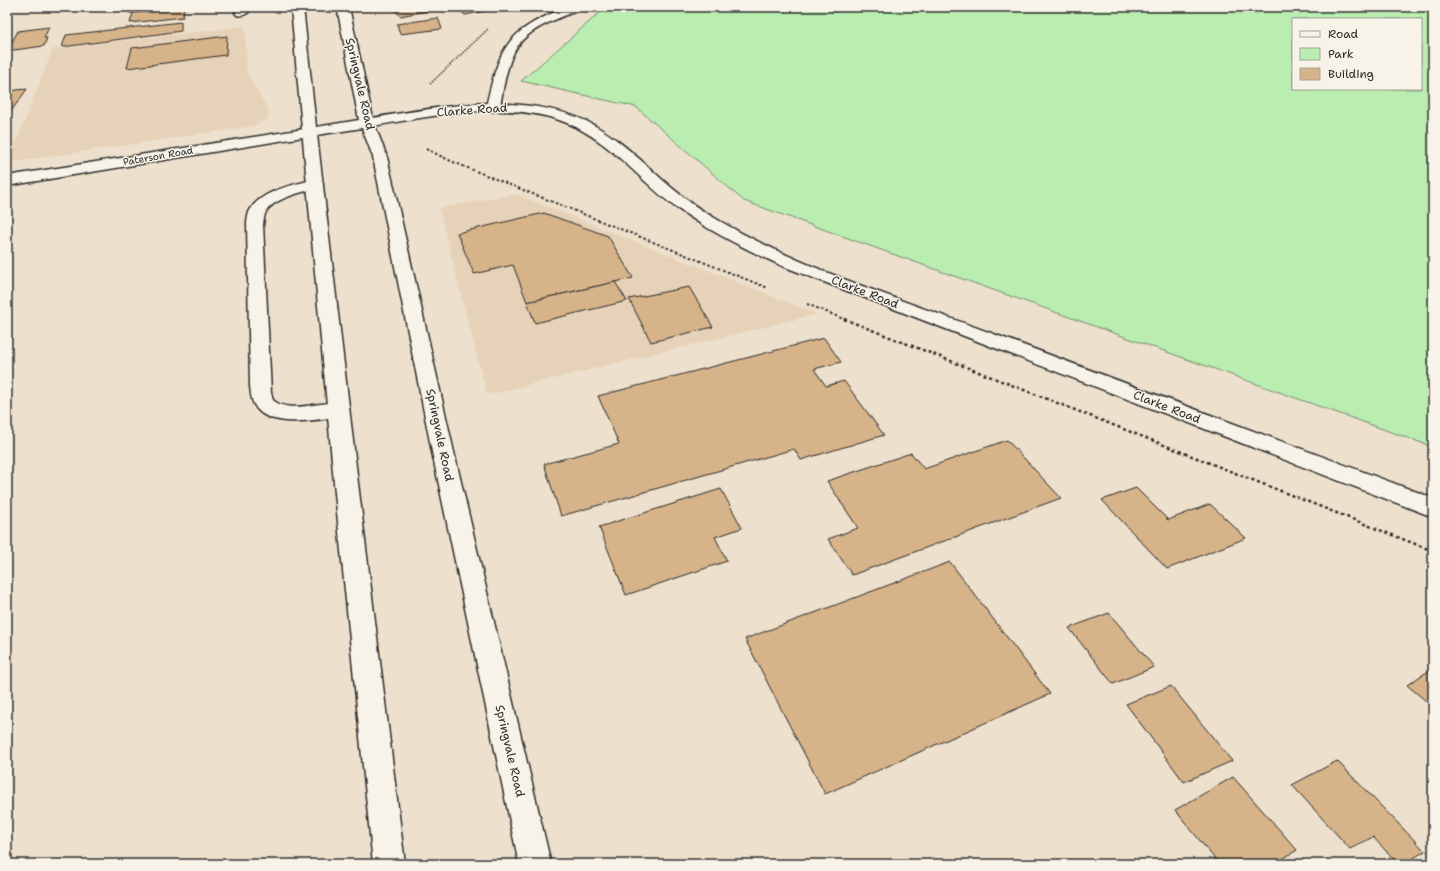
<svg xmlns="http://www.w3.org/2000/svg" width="1440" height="871" font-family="'Shantell Sans',sans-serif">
<rect width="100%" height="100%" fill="#ede0cc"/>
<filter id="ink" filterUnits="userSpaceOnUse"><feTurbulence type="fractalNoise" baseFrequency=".025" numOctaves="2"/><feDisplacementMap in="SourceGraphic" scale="8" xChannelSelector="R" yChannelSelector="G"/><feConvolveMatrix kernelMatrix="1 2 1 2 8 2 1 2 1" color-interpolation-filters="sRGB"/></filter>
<g filter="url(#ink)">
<g fill="#e6d2b8">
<polygon points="245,26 247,74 269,111 267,120 252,126 8,163 53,49"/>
<polygon points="516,194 817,314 487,395 439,208"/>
</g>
<path fill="#b9eeb0" stroke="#728c6e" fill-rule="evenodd" d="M610,7h823v440l-689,-246 -108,-94 -115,-26 83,-72zM1293,19h128v70h-128z"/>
<g fill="#d7b389" stroke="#2b2b2b">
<polygon points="130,7 170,7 129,13"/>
<polygon points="184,7 183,17 130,23 133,13"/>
<polygon points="393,7 436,7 438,9 400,16"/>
<polygon points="456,7 493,7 495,9 465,15"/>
<polygon points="438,18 442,29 400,34 397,24"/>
<polygon points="181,22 181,31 62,47 66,35"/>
<polygon points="49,27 44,38 47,38 44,46 7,51 18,31"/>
<polygon points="227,36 226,55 127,68 132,48"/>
<polygon points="27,89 12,110 7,110 7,91"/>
<polygon points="544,213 608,236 633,278 527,302 513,265 474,274 457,233"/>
<polygon points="615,282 627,301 535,323 527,302"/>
<polygon points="689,287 713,327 651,342 629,299"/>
<polygon points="824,338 841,362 814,369 826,386 844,381 884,435 801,460 794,449 561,516 544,464 619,444 598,396"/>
<polygon points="1007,440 1061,498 852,575 828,539 858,528 827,481 911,453 924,469"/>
<polygon points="1136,488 1168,520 1210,504 1246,538 1167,569 1102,500"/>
<polygon points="721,489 742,528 715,537 727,561 626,595 599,527"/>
<polygon points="950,562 1050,694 825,794 745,639"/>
<polygon points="1109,613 1154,667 1113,684 1069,628"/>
<polygon points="1433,668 1433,707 1407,685"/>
<polygon points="1171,686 1232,761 1184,782 1126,704"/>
<polygon points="1337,761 1425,851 1404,864 1398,864 1373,837 1350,849 1292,785"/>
<polygon points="1233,777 1297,850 1274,864 1219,864 1175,810"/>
</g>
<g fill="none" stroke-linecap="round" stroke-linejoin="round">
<defs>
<g id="minor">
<path d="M241,7h12c-5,6 -9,10 -16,8l-2,-2z"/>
<path d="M567,7h16l-2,2c-21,9 -51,18 -64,38 -10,15 -14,42 -17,60l-2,3 -5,1 -5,-1 -2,-3c14,-62 21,-76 81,-100z"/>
<path d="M315,179l6,2 2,3 -2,3c-14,4 -48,11 -55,25 -2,3 -2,8 -3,12l8,169 2,7c18,16 51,-2 73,4l3,5 -3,5c-22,6 -73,15 -89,-5 -6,-7 -6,-15 -7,-23l-3,-162c0,-4 1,-8 2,-12 11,-22 45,-27 66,-33z"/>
</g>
<polygon id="tertiary" points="310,128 315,129 317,132 315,135 7,186 7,176"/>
<path id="secondary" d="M490,103c32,1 66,4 96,18 33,16 58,43 86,67 14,12 30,23 46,32 84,49 182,79 273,113 147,55 295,110 442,165v19l-653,-252c-36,-17 -73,-35 -106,-59 -38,-29 -68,-70 -115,-86 -61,-20 -131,-3 -192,7l-5,-1 -2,-3 2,-3 5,-1c41,-7 81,-14 123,-16z"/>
<polygon id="trunk" points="291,7 303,7 316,127 359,120 337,7 349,7 374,123 387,157 454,452 551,864 519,864 432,452 373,157 362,128 317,135 358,483 405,864 373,864 334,483"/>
</defs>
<use href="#minor" stroke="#2b2b2b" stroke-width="3"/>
<use href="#tertiary" stroke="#2b2b2b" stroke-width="3"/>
<use href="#secondary" stroke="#2b2b2b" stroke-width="3"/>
<use href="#trunk" stroke="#2b2b2b" stroke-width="3"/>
<polyline stroke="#2b2b2b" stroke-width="1.5" stroke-dasharray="1.5 1.5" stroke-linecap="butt" points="430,84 488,29"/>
<g stroke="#2b2b2b" stroke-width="2" stroke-dasharray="2.5 2.5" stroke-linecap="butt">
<polyline points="426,149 453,162 768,288"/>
<polyline points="807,304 846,320"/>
</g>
<polyline stroke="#2b2b2b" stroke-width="2.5" stroke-dasharray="3 3" stroke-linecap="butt" points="844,319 1433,551"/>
<use href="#minor" fill="#f7f3e8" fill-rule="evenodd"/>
<use href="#tertiary" fill="#f7f3e8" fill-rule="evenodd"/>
<use href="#secondary" fill="#f7f3e8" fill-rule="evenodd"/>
<use href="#trunk" fill="#f7f3e8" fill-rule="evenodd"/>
</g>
</g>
<g text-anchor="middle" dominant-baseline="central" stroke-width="3" stroke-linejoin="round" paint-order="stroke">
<g font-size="10" fill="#2b2b2b" stroke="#f7f3e8">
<text transform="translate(158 156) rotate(-10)">Paterson Road</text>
</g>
<g font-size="12" fill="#2b2b2b" stroke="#f7f3e8">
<text transform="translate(360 84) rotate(77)">Springvale Road</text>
<text transform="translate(472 110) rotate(-4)">Clarke Road</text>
<text transform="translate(865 292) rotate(21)">Clarke Road</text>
<text transform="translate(1167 407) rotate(21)">Clarke Road</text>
<text transform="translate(440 435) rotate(78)">Springvale Road</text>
<text transform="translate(510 751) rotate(77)">Springvale Road</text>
</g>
</g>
<rect width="1440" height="871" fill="none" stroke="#f7f3e8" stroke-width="24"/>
<rect x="12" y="12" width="1416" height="847" fill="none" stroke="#2b2b2b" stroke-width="1.5" filter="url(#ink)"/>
<rect x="1292" y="18" width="130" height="72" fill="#f7f3e8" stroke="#a5a39c"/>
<rect x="1300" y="31" width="20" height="6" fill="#f7f3e8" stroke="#a5a39c"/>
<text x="1328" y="38" font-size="12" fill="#2b2b2b">Road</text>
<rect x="1300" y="48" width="20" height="12" fill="#b9eeb0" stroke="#a5a39c"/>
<text x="1328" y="58" font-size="12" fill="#2b2b2b">Park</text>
<rect x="1300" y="68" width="20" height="12" fill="#d7b389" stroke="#a5a39c"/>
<text x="1328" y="78" font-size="12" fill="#2b2b2b">Building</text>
</svg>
